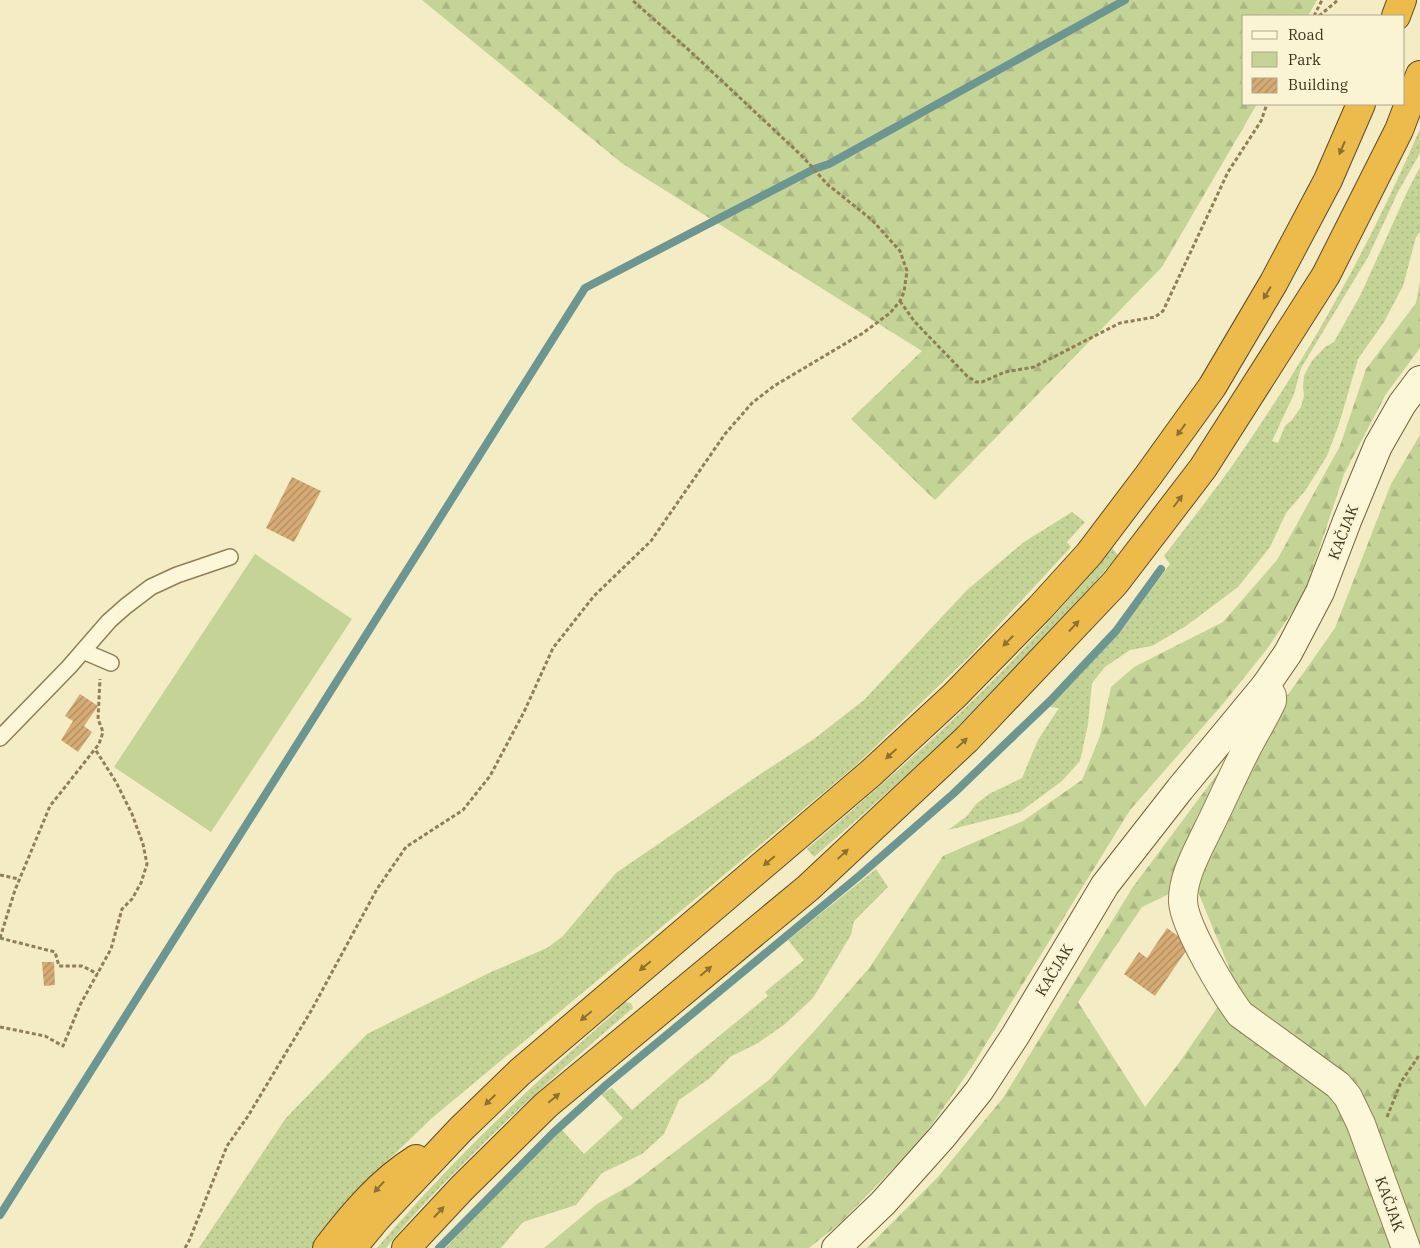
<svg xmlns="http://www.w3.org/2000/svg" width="1420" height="1248" font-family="'IBM Plex Serif',serif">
<defs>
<pattern id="grass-dots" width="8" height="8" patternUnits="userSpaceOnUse" patternTransform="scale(1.25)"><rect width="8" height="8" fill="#c4d396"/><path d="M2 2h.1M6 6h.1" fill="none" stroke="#a9b681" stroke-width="1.8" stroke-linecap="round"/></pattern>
<pattern id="forest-firs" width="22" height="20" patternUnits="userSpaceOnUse" patternTransform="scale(1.25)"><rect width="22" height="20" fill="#c4d396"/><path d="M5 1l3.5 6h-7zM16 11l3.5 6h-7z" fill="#a9b681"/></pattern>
<pattern id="building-hatch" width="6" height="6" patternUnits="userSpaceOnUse" patternTransform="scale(1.25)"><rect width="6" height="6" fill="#d6ab75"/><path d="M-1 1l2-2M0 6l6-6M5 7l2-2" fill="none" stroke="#af8c5f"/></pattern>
</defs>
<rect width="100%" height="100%" fill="#f3ecc4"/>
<g fill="url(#grass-dots)">
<path d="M1420,129v24l-22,39 -30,65 -67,111 -7,26 -22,47 6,2 7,-17 7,-6 9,-13 3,-11 -1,-10 1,-10 4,-8 4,-7 13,-14 9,-5 27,-48 47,-104 12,-23v65l-4,5 -13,49 -19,36 -26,37 -19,65 -12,32 -22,35 -19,22 -16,34 -32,40 -52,39 -34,20 -22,4 -25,17 -13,16 -4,41 -8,37 -18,20 -42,31 -72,18 19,-14 9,-12 13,-10 33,-16 16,-38 21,-32 -9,-1 73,-79 47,-64 -6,-8c26,-34 53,-68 77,-103 70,-101 130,-210 179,-324z"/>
<polygon points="1072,512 1085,522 1067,542 1071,547 972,654 854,767 432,1118 377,1171 314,1248 199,1248 286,1118 367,1034 489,973 547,948 563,936 616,873 756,777 814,739 864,700 967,590 1024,542"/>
<path d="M1112,548l6,7c-39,46 -79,93 -122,136 -58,57 -120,112 -182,166l-7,-8c75,-64 150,-129 217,-201 31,-32 59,-66 88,-100z"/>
<polygon points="876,869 888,887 854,921 851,935 813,998 785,1024 758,1043 730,1057 710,1078 679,1100 664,1134 642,1154 602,1173 576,1205 523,1222 501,1248 446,1248 502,1187 562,1130 584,1154 623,1118 601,1094 612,1088 632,1110 685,1064 768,996 765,992 804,960 788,940"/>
<path d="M625,1002l6,1 2,5c-60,51 -117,102 -172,158 -26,26 -52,53 -75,82h-9c73,-86 155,-164 241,-238l-1,-3z"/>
</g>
<g fill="url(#forest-firs)" fill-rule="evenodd">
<polygon points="422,0 1317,0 1308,16 1244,16 1244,104 1257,104 1162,267 935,500 851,419 922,351 623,164"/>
<polygon points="1420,281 1420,348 1386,394 1344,474 1304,595 1267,649 1222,705 1130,810 971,1068 922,1139 839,1224 809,1248 544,1248 597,1204 631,1185 769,1080 818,1027 870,967 943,856 1023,821 1082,780 1100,736 1111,687 1134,667 1223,622 1277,560 1340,446 1366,369 1416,303"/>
<path d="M1420,435v813h-553l71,-71 65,-79 130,-211 82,-110 75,-85 45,-64 56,-144zM1194,882l41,100 -56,81 -34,44 -67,-105 64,-95z"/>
</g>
<polygon fill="#c4d396" points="255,554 352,619 211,832 114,767"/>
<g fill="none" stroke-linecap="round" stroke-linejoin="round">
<g stroke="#6b9691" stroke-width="8">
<polyline points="0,1215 585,288 814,169 829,164 1125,0"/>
<polyline points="439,1248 553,1133 606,1085 859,876 953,794 1051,700 1081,668 1116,631 1161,569"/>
</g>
</g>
<g fill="url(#building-hatch)">
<polygon points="292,477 321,491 294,542 266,528"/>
<polygon points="80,694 98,706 84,726 92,732 78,752 61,740 73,721 65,716"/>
<polygon points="1167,928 1190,945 1155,996 1124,974 1139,952 1147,958"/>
<polygon points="42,962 54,962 55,985 44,986"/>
</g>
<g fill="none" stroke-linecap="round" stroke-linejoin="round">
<defs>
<g id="lane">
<polyline points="83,651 111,663"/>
<polyline points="0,738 69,667 109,621 126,606 151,587 177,575 230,557"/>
</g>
<path id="street" d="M1266,685l6,11v5c-7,16 -17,31 -25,47 -14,27 -26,55 -40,83 -10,21 -25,47 -24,71 2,26 41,90 57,112l98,71 10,12 13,27 45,124"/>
<polyline id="secondary" points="836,1248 883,1203 942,1137 979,1091 1015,1036 1105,885 1180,789 1266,685 1288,653 1320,592 1347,521 1378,446 1402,404 1420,380"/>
<g id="highway">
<polyline points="1396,16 1402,0"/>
<path d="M327,1248c26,-34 53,-66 89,-89"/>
<polyline points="352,1248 376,1219 461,1129 520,1072 871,773 954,696 1040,608 1089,554 1148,476 1212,387 1274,282 1328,180 1361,104"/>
<polyline points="406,1248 462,1188 546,1105 808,888 967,739 1115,583 1203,468 1326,275 1399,130 1420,75"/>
</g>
</defs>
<use href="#lane" stroke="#917e57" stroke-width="18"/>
<use href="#street" stroke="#917e57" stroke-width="30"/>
<use href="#secondary" stroke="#735e3a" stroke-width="30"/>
<use href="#highway" stroke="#5e4a2c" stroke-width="30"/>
<g stroke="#917e57" stroke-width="3" stroke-dasharray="4 2.5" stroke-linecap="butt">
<polyline points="1314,16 1322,0"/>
<polyline points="1319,16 1338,0"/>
<polyline points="900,301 914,321 967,376 976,382 982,382 1005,372 1034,367 1120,323 1155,317 1163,311 1228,172 1261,121 1267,104"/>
<polyline points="0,875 19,879"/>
<polyline points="0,938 15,890 50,806 99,744 103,732 98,719 100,679"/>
<polyline points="0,938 55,952 59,966 82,966 98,974"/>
<polyline points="0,1027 45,1036 63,1046 80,1005 111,949 122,909 132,899 141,883 147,864 143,844 132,814 116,782 95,749"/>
<polyline points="1387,1117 1401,1082 1420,1054"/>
<polyline points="185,1248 189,1241 227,1146 248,1116 311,1011 377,889 406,847 463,810 490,776 524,712 553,648 594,596 651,541 725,434 752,403 774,386 863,333 890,313 900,301 904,292 907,271 900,251 872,220 827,184 803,157 690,51 632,0"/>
</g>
<use href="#lane" stroke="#fdf7d9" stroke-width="15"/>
<use href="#street" stroke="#fdf7d9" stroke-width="28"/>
<use href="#secondary" stroke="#fdf7d9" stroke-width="28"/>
<use href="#highway" stroke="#ecbb4b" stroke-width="28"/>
</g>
<defs><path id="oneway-solid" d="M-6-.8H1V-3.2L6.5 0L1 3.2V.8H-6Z" transform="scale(1.25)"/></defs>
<g fill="#8d7032">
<use href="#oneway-solid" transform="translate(1342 148) rotate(113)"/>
<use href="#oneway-solid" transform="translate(1267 293) rotate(121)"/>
<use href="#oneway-solid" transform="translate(1181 430) rotate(126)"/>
<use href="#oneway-solid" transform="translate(1178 501) rotate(-53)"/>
<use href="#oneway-solid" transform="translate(1074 626) rotate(-47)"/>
<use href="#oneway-solid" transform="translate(1008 641) rotate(135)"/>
<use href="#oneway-solid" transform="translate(962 743) rotate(-43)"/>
<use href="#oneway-solid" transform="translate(891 754) rotate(137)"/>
<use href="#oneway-solid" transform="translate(843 854) rotate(-43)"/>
<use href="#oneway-solid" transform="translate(769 861) rotate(140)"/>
<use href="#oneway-solid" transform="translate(645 966) rotate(140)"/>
<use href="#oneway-solid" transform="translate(706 971) rotate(-40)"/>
<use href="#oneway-solid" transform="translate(586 1016) rotate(140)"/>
<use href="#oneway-solid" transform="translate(554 1098) rotate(-40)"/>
<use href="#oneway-solid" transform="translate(490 1100) rotate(136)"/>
<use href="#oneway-solid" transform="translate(379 1187) rotate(133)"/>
<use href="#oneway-solid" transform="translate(439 1212) rotate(-47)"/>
</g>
<g text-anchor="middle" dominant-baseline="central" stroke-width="4.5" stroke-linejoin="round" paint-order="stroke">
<g font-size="15" fill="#3f321d" stroke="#faf4d5">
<text transform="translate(1343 532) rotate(-69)">KAČJAK</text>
<text transform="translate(1054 970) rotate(-59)">KAČJAK</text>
<text transform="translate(1390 1204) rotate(70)">KAČJAK</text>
</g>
</g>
<rect x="1242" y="15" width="162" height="90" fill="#faf4d5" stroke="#afa68b"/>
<rect x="1252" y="31" width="25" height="8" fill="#fdf7d9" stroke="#afa68b"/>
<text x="1288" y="40" font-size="15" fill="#3f321d">Road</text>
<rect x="1252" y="52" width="25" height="15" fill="#c4d396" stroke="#afa68b"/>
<text x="1288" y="65" font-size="15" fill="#3f321d">Park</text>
<rect x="1252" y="78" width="25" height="15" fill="url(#building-hatch)" stroke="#afa68b"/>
<text x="1288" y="90" font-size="15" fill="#3f321d">Building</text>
</svg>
